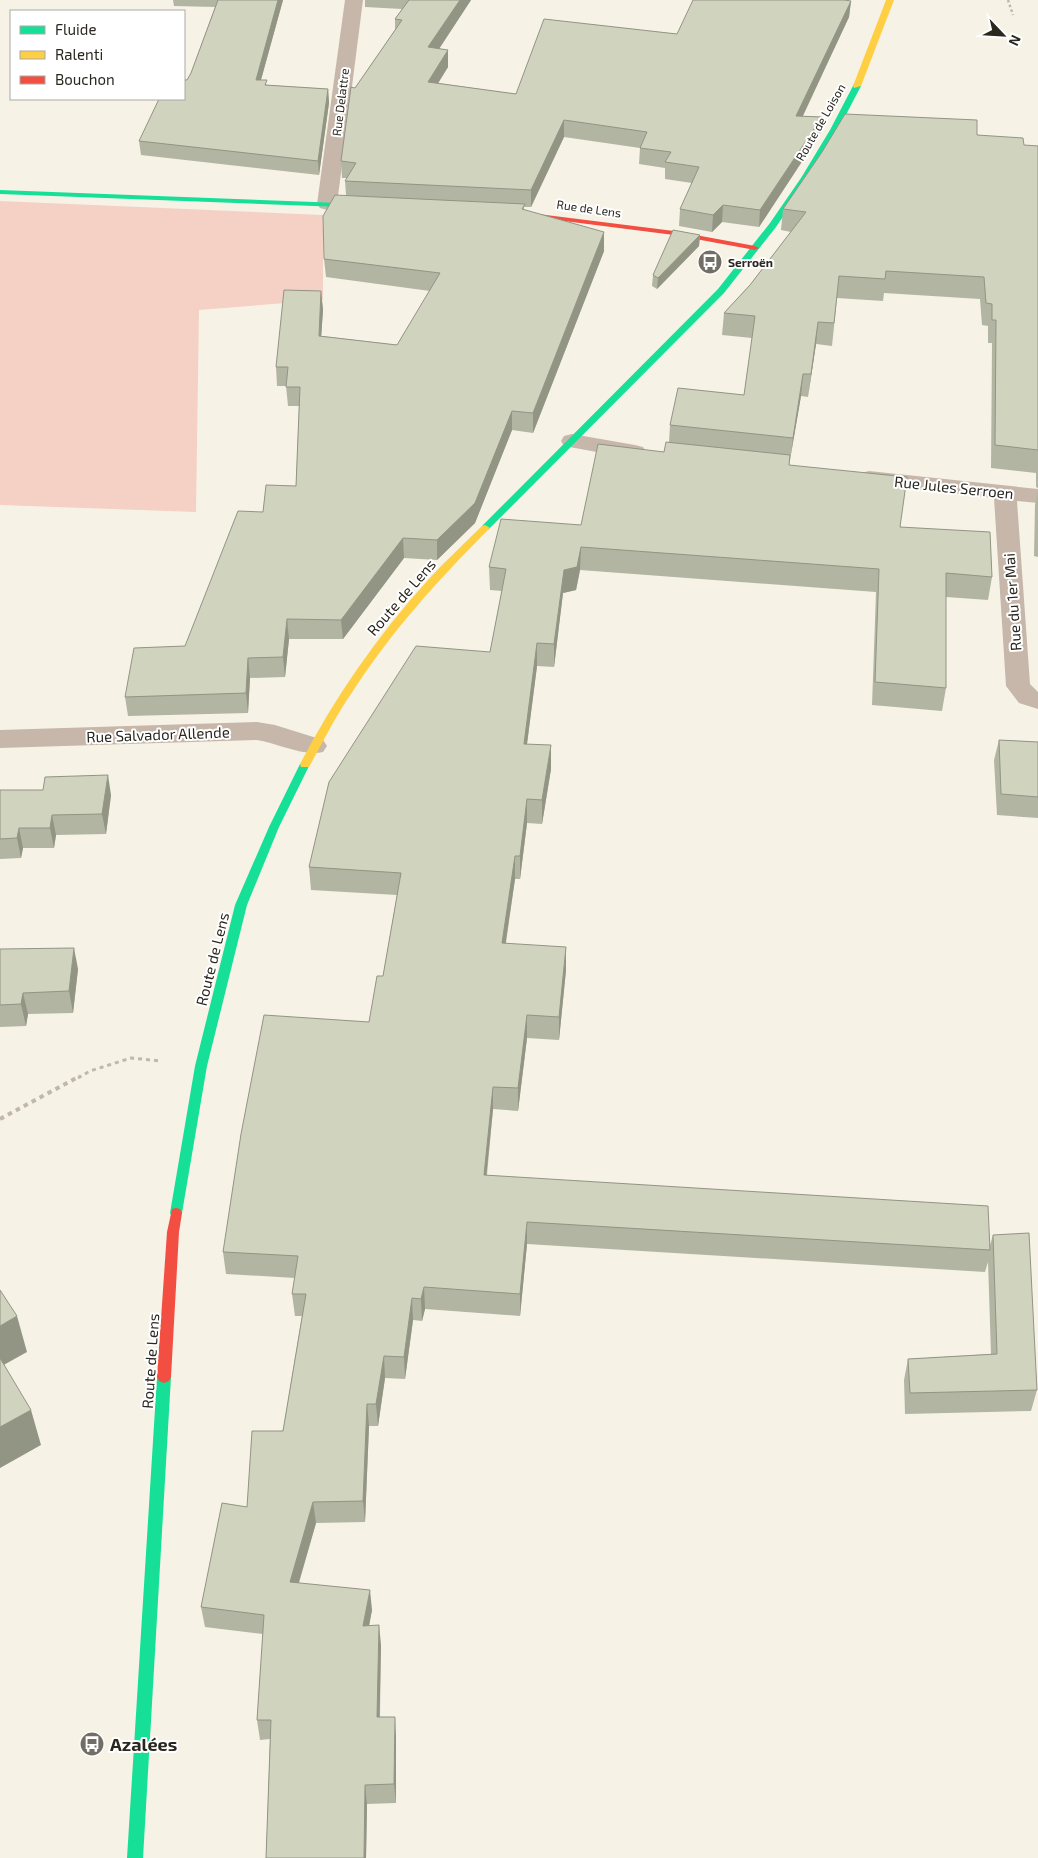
<svg xmlns="http://www.w3.org/2000/svg" width="1038" height="1858" font-family="'Exo 2',sans-serif">
<rect width="100%" height="100%" fill="#f7f2e6"/>
<polygon fill="#f5d1c5" points="0,201 323,215 323,300 199,310 196,512 0,505"/>
<g fill="none" stroke-linecap="round" stroke-linejoin="round">
<polyline stroke="#c1b7ac" stroke-width="2.5" stroke-dasharray="2.5 2.5" stroke-linecap="butt" points="1008,0 1013,15"/>
<polyline stroke="#c1b7ac" stroke-width="3" stroke-dasharray="4 4" stroke-linecap="butt" points="78,1078 90,1071 131,1058 161,1061"/>
<polyline stroke="#c1b7ac" stroke-width="4" stroke-dasharray="4.5 4.5" stroke-linecap="butt" points="0,1119 80,1076"/>
<g fill="#c7b7aa" fill-rule="evenodd">
<polygon points="345,0 363,0 337,204 334,208 327,210 320,208 317,204"/>
<polygon points="572,434 635,445 643,447 646,452 643,457 635,459 564,446 561,441 564,436"/>
<polygon points="869,471 1038,489 1038,503 1017,501 1030,684 1038,692 1038,709 1019,703 1006,686 994,498 861,483 858,478 861,473"/>
<path d="M257,722l18,3 48,15 4,6 -4,6c-18,5 -47,-9 -66,-12l-257,8v-18z"/>
</g>
<g fill="#16e098" fill-rule="evenodd">
<polygon points="854,84 861,86 838,130 809,178 776,227 724,293 488,530 482,530 482,526 718,289 770,223 801,178 830,130"/>
<polygon points="0,190 367,204 371,206 367,208 0,194"/>
<polygon points="305,760 310,764 279,827 247,905 207,1066 182,1213 180,1217 176,1218 172,1217 170,1213 195,1066 235,905 269,827 300,764"/>
<polygon points="164,1371 169,1373 171,1377 143,1858 127,1858 157,1377 159,1373"/>
</g>
<g fill="#ffcf43" fill-rule="evenodd">
<polygon points="886,0 894,0 861,86 854,88 853,86"/>
<path d="M485,525l5,3 -2,2c-51,51 -97,102 -137,164 -16,23 -28,48 -42,73h-8l-1,-3c35,-67 77,-128 128,-184 17,-19 36,-36 54,-54z"/>
</g>
<g fill="#f24e42" fill-rule="evenodd">
<polygon points="506,210 674,231 755,246 759,248 755,250 674,235 509,214 505,212"/>
<polygon points="176,1208 180,1209 182,1213 179,1232 171,1377 169,1381 164,1383 159,1381 157,1377 167,1232 172,1209"/>
</g>
</g>
<g fill="#b3b5a3">
<polygon points="173,0 283,0 261,80 267,85 328,89 329,103 319,175 141,155 139,141 187,80 191,73 215,7 174,6"/>
<polygon points="365,0 471,0 439,49 448,50 448,67 438,83 516,94 677,34 851,1 849,17 802,116 822,117 820,134 759,227 722,222 712,232 679,226 680,209 692,183 665,179 665,168 639,164 640,148 564,137 531,207 524,207 524,210 604,251 533,433 512,430 475,523 437,560 404,558 343,639 289,639 285,677 250,678 248,713 128,716 125,697 185,646 263,512 296,486 299,406 288,406 286,386 277,386 276,367 321,291 323,310 321,336 397,345 430,291 326,277 324,259 346,195 345,181 347,178 342,178 341,161 355,88 395,30 395,19 402,9 365,7"/>
<polygon points="977,135 1024,145 1038,146 1038,488 1036,487 1036,473 991,468 992,343 988,343 988,326 982,325 980,299 884,293 883,301 837,298 832,346 816,344 808,397 801,396 789,465 900,527 992,577 988,600 946,597 946,688 942,711 872,705 876,592 580,570 576,590 563,593 554,667 537,666 527,744 551,769 542,824 527,823 520,879 515,879 506,943 566,970 559,1040 527,1038 518,1111 493,1109 487,1175 990,1245 993,1235 1037,1390 1031,1411 905,1414 904,1380 908,1359 991,1354 988,1262 985,1272 527,1244 520,1316 425,1309 422,1321 413,1320 405,1379 385,1378 378,1426 369,1426 365,1522 316,1523 299,1583 372,1610 369,1626 381,1645 380,1717 396,1736 396,1803 367,1804 366,1858 266,1858 270,1739 260,1740 257,1720 263,1634 205,1627 201,1607 247,1507 283,1431 302,1316 295,1316 292,1294 295,1278 226,1274 223,1252 369,1022 383,976 397,895 311,890 309,867 490,652 502,591 490,590 489,567 581,525 664,452 669,442 670,425 744,395 752,338 722,335 724,313 750,285 791,232 781,230 783,209"/>
<polygon points="700,235 699,246 657,289 652,286 653,275"/>
<polygon points="1038,491 1038,557 1034,556 1035,505"/>
<polygon points="999,740 1038,742 1038,818 997,815 994,760"/>
<polygon points="0,790 111,795 106,834 56,835 54,848 23,848 21,858 0,859"/>
<polygon points="0,949 78,969 73,1013 28,1014 26,1026 0,1027"/>
</g>
<g fill="#929484">
<polygon points="278,0 283,0 257,94 256,80"/>
<polygon points="460,0 471,0 429,64 428,47"/>
<polygon points="851,1 849,17 795,133 796,116"/>
<polygon points="448,50 448,67 429,98 428,82"/>
<polygon points="328,89 329,103 319,175 318,161"/>
<polygon points="822,117 820,134 759,227 760,210"/>
<polygon points="564,120 564,137 531,207 531,190"/>
<polygon points="723,205 722,222 712,232 713,215"/>
<polygon points="604,232 604,251 533,433 533,413"/>
<polygon points="700,235 699,246 657,289 658,278"/>
<polygon points="321,291 323,310 320,355 319,336"/>
<polygon points="818,322 816,344 808,397 811,374"/>
<polygon points="803,374 801,396 790,460 793,438"/>
<polygon points="512,411 512,430 475,523 437,560 437,540"/>
<polygon points="403,538 404,558 343,639 341,620"/>
<polygon points="581,547 580,570 576,590 563,593 554,667 554,644 564,570"/>
<polygon points="287,619 289,639 285,677 283,657"/>
<polygon points="537,643 537,666 524,767 524,744"/>
<polygon points="248,658 250,678 248,713 246,693"/>
<polygon points="551,745 551,769 542,824 542,800"/>
<polygon points="108,775 111,795 106,834 102,814"/>
<polygon points="527,799 527,823 520,879 520,856"/>
<polygon points="52,815 56,835 54,848 50,828"/>
<polygon points="19,828 23,848 21,858 17,838"/>
<polygon points="515,856 515,879 502,966 502,943"/>
<polygon points="566,947 566,970 559,1040 559,1017"/>
<polygon points="74,948 78,969 73,1013 69,991"/>
<polygon points="23,993 28,1014 26,1026 21,1004"/>
<polygon points="527,1015 527,1038 518,1111 518,1088"/>
<polygon points="493,1087 493,1109 484,1197 484,1175"/>
<polygon points="527,1222 527,1244 520,1316 520,1294"/>
<polygon points="424,1287 425,1309 422,1321 421,1299"/>
<polygon points="412,1298 413,1320 405,1379 404,1357"/>
<polygon points="17,1316 27,1352 0,1367 0,1326"/>
<polygon points="384,1356 385,1378 378,1426 376,1404"/>
<polygon points="367,1404 369,1426 365,1522 363,1501"/>
<polygon points="31,1410 41,1445 0,1468 0,1427"/>
<polygon points="313,1502 316,1523 293,1602 290,1582"/>
<polygon points="370,1590 372,1610 365,1646 363,1626"/>
<polygon points="379,1625 381,1645 379,1737 377,1717"/>
<polygon points="395,1717 396,1736 396,1803 394,1784"/>
<polygon points="365,1785 367,1804 366,1858 364,1858"/>
</g>
<g fill="#d0d3bd" stroke="#929484">
<polygon points="218,0 278,0 256,80 267,80 265,85 328,89 318,161 139,141 159,99 184,99 184,80 187,80 191,73"/>
<polygon points="409,0 460,0 428,47 448,50 428,82 516,94 544,19 677,34 693,0 844,0 851,1 796,116 822,117 760,210 723,205 713,215 680,209 699,167 665,162 671,152 640,148 647,132 564,120 531,190 345,181 356,163 341,161 351,87 355,88 402,20 395,19"/>
<polygon points="845,114 977,120 977,135 1023,138 1024,145 1038,146 1038,450 995,445 996,320 992,320 992,304 986,303 984,277 886,271 885,279 839,276 834,323 818,322 811,374 803,374 793,438 670,425 678,388 744,395 755,316 724,313 750,285 806,212 783,209 822,152"/>
<polygon points="335,195 525,204 522,209 604,232 533,413 512,411 475,503 437,540 403,538 341,620 287,619 283,657 248,658 246,693 125,697 134,648 185,646 238,511 263,512 266,485 296,486 300,387 286,387 288,367 276,367 284,290 321,291 319,336 397,345 440,273 324,259 323,216"/>
<polygon points="673,230 700,235 658,278 653,275"/>
<polygon points="666,442 790,455 789,465 907,477 900,527 990,532 992,577 946,573 946,688 875,682 879,569 581,547 577,567 564,570 554,644 537,643 524,744 551,745 542,800 527,799 520,856 515,856 502,943 566,947 559,1017 527,1015 518,1088 493,1087 484,1175 988,1206 990,1250 527,1222 520,1294 424,1287 421,1299 412,1298 404,1357 384,1356 376,1404 367,1404 363,1501 313,1502 290,1582 370,1590 363,1626 379,1625 377,1717 395,1717 394,1784 365,1785 364,1858 266,1858 271,1720 257,1720 264,1615 201,1607 222,1503 247,1507 252,1431 283,1431 306,1294 292,1294 298,1256 223,1252 241,1134 264,1015 369,1022 377,976 383,976 401,873 309,867 329,782 416,646 490,652 506,569 489,567 501,519 581,525 598,444 664,452"/>
<polygon points="999,740 1038,742 1038,797 1001,794"/>
<polygon points="108,775 102,814 52,815 50,828 19,828 17,838 0,839 0,790 43,790 45,777"/>
<polygon points="74,948 69,991 23,993 21,1004 0,1005 0,949"/>
<polygon points="1029,1233 1037,1390 910,1393 908,1359 997,1354 993,1235"/>
<polygon points="0,1290 17,1316 0,1326"/>
<polygon points="0,1358 31,1410 0,1427"/>
</g>
<defs>
<symbol id="bus-disc" viewBox="-11 -11 22 22"><circle r="9.5" fill="#726e65" stroke="#fff"/><path d="M-5-6H5V4H4V6H2V4H-2V6H-4V4H-5ZM-3.5-4V0h7V-4ZM-3.5 1.2v1.5H-2V1.2ZM2 1.2v1.5H3.5V1.2Z" fill="#fff"/></symbol>
</defs>
<g fill-rule="evenodd">
<use href="#bus-disc" x="696" y="248" width="28" height="28"/>
<use href="#bus-disc" x="78" y="1730" width="28" height="28"/>
</g>
<g text-anchor="middle" dominant-baseline="central" stroke-width="4" stroke-linejoin="round" paint-order="stroke">
<g font-size="12" fill="#2a271f" stroke="#fff">
<text transform="translate(340 102) rotate(-83)">Rue Delattre</text>
<text transform="translate(820 122) rotate(-60)">Route de Loison</text>
<text transform="translate(589 208) rotate(8)">Rue de Lens</text>
</g>
<g font-size="12" font-weight="bold" fill="#2a271f" stroke="#fff" text-anchor="start">
<text x="728" y="262">Serroën</text>
</g>
<g font-size="15" fill="#2a271f" stroke="#fff">
<text transform="translate(954 487) rotate(6)">Rue Jules Serroen</text>
<text transform="translate(401 597) rotate(-49)">Route de Lens</text>
<text transform="translate(1012 602) rotate(-94)">Rue du 1er Mai</text>
<text transform="translate(158 734) rotate(-2)">Rue Salvador Allende</text>
<text transform="translate(212 959) rotate(-76)">Route de Lens</text>
<text transform="translate(150 1361) rotate(-86)">Route de Lens</text>
</g>
<g font-size="18" font-weight="bold" fill="#2a271f" stroke="#fff" text-anchor="start">
<text x="110" y="1744">Azalées</text>
</g>
</g>
<rect x="10" y="10" width="175" height="90" fill="#ffffff" stroke="#aaa9a5"/>
<rect x="20" y="26" width="25" height="8" fill="#16e098" stroke="#aaa9a5"/>
<text x="55" y="35" font-size="15" fill="#2a271f">Fluide</text>
<rect x="20" y="51" width="25" height="8" fill="#ffcf43" stroke="#aaa9a5"/>
<text x="55" y="60" font-size="15" fill="#2a271f">Ralenti</text>
<rect x="20" y="76" width="25" height="8" fill="#f24e42" stroke="#aaa9a5"/>
<text x="55" y="85" font-size="15" fill="#2a271f">Bouchon</text>
<g transform="translate(1003 35) rotate(115)" stroke="#ffffff" stroke-width="4" paint-order="stroke">
<path d="M0-4L9 19L0 12L-9 19Z" fill="#2a271f"/>
<text y="-8" font-size="14" font-weight="bold" text-anchor="middle" fill="#2a271f">N</text>
</g>
</svg>
